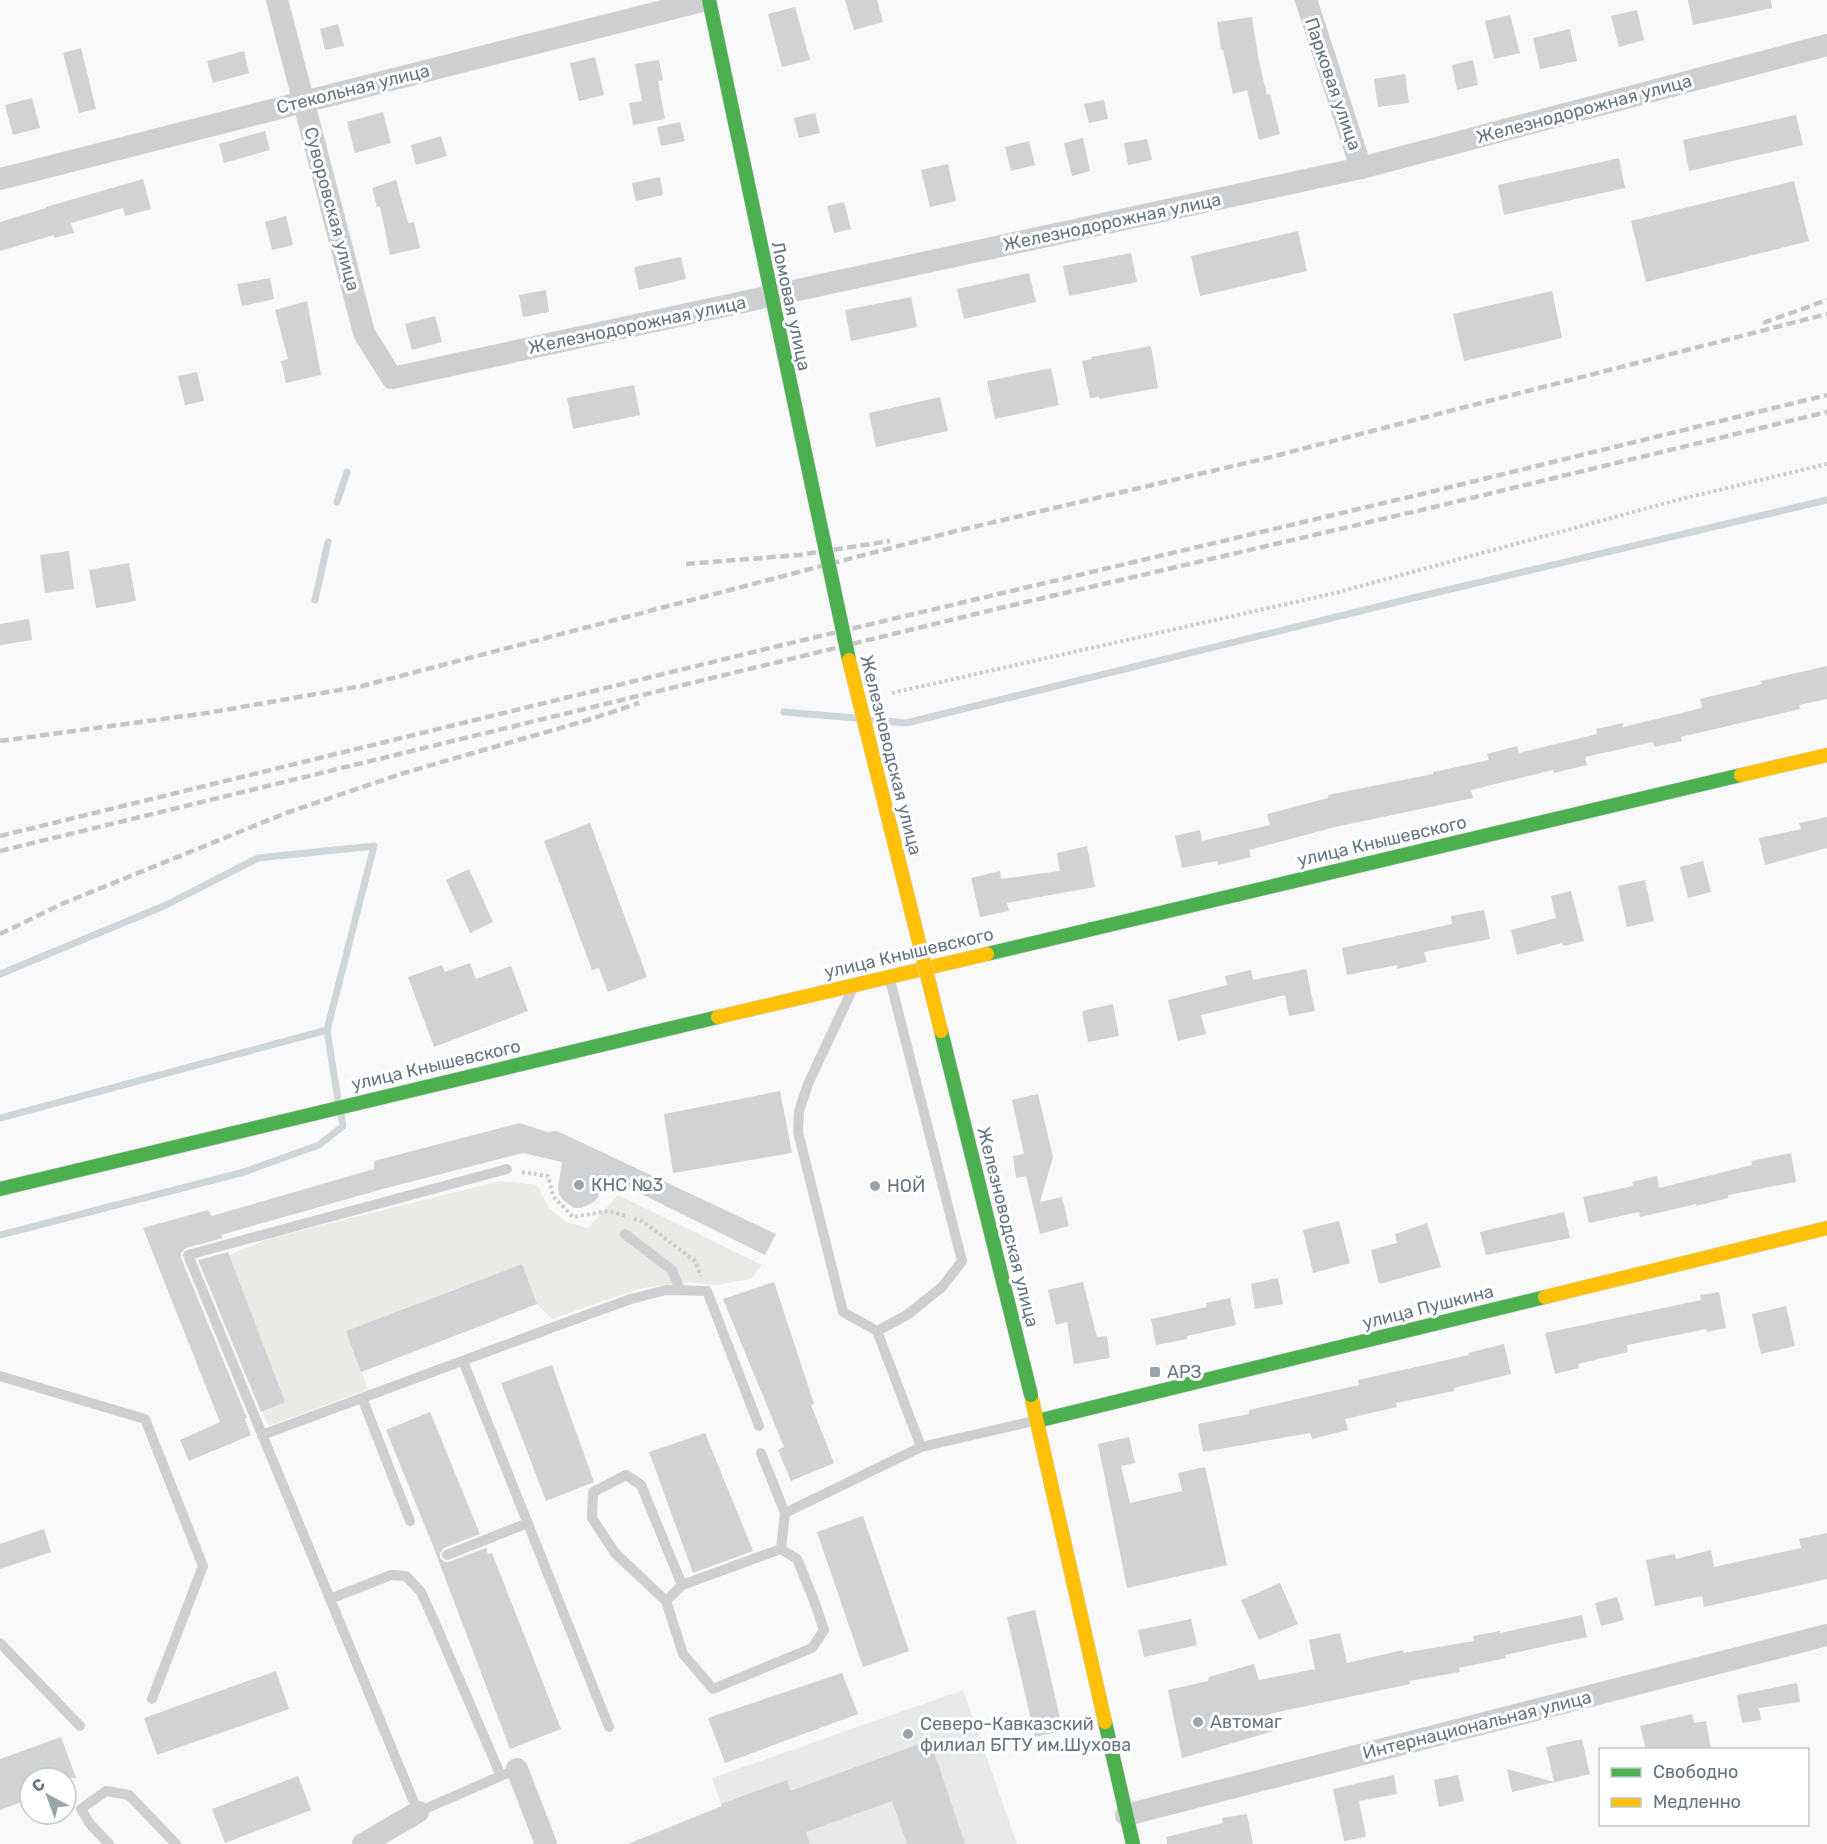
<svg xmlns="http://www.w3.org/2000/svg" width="1827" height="1844" font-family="Rubik,sans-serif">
<rect width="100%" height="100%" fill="#f9f9f9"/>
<polygon fill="#e8e9e9" points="963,1690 1017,1844 735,1844 712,1778"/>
<polygon fill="#e8ebe6" points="500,1181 537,1185 549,1208 566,1222 588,1228 618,1195 762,1265 751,1279 717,1285 685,1282 637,1289 552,1319 537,1304 521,1264 346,1331 368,1389 269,1426 262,1411 284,1402 229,1255 271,1238"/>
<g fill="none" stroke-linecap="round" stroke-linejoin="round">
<g stroke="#ced6d9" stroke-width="7">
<polyline points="337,502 347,472"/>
<polyline points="315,600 328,542"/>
<polyline points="784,712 856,718"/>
<polyline points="873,720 906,723 1413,598 1827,500"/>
<polyline points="0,974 164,906 258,858 374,846 327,1030 338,1100"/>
<polyline points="0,1118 327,1030"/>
<polyline points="0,1235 244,1172 319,1145 343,1126 341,1114"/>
</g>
</g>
<g fill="#d0d2d3">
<polygon points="845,0 877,0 883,22 854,30"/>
<polygon points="1688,0 1771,0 1772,8 1693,25"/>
<polygon points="795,7 810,60 782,67 768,14"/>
<polygon points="1637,10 1644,40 1619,47 1611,16"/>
<polygon points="1510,15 1520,53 1494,59 1485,21"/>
<polygon points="1252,17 1259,62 1267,95 1270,94 1280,134 1259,140 1247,90 1233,94 1223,50 1221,50 1217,22"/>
<polygon points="338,24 344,46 325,50 320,29"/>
<polygon points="1570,29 1577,61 1540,69 1533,38"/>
<polygon points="81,48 96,109 79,113 63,53"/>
<polygon points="244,51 249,73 213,83 207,61"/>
<polygon points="595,57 604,95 579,101 570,63"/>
<polygon points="659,60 663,80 658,81 665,119 633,125 629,103 642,101 635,64"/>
<polygon points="1473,60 1478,85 1457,90 1452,65"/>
<polygon points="1405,74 1409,103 1378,107 1374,79"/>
<polygon points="32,98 40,128 13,135 5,105"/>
<polygon points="1104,100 1108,119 1089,123 1084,104"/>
<polygon points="383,112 391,143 355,153 347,122"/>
<polygon points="815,113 820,133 799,138 794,118"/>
<polygon points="1796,115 1803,145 1689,171 1683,140"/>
<polygon points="680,122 685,141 661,146 657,127"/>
<polygon points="265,131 270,150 224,163 219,144"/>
<polygon points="441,136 447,156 416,165 411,145"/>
<polygon points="1083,138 1090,171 1072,176 1064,143"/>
<polygon points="1147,139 1152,160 1128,165 1124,143"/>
<polygon points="1029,141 1035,165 1011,171 1005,147"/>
<polygon points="1619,158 1625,188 1504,215 1498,185"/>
<polygon points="948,164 956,201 930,207 921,170"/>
<polygon points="660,177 663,195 636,201 632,183"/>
<polygon points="143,179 151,209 125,216 123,208 71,223 74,233 54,238 54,235 0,251 0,222 46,208 46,207"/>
<polygon points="396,180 408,223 414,222 420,248 390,255 380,206 377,207 372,188"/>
<polygon points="1794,181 1809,241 1646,282 1631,221"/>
<polygon points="844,202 851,229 834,233 827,206"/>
<polygon points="286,216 293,245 272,250 265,222"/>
<polygon points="1298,231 1307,271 1200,296 1191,256"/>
<polygon points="1131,253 1137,282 1069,296 1063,266"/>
<polygon points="681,257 686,279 639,290 634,267"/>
<polygon points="1029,273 1036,302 964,319 957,289"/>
<polygon points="270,278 274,299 242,306 237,284"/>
<polygon points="546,290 549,312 523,317 519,295"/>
<polygon points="1552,291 1562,338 1464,361 1453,314"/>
<polygon points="911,297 917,327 851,341 845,310"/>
<polygon points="307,301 321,375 286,383 281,361 288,359 275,310"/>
<polygon points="435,316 442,342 412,350 405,324"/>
<polygon points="1151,346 1158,388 1099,399 1099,397 1090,398 1082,361 1092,359 1091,357"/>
<polygon points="1051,368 1059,405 995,419 987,381"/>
<polygon points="197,372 204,401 185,405 178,376"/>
<polygon points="634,385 640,415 573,429 567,398"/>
<polygon points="940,397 948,431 876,447 869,413"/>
<polygon points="69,551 74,589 45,593 40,555"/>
<polygon points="129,563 136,601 96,608 89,570"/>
<polygon points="29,619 32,640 0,645 0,624"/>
<polygon points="1827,666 1827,699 1799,705 1800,709 1681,737 1682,741 1654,747 1653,742 1585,757 1587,765 1554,773 1553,770 1471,790 1473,798 1335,827 1249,850 1251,857 1218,865 1217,861 1182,868 1175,836 1200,830 1202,841 1270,825 1267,814 1328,798 1328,795 1433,774 1433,772 1489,760 1487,754 1517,746 1519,753 1597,734 1596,729 1623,723 1623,727 1702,708 1700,699 1762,684 1761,681"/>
<polygon points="1827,817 1827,848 1765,865 1759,838 1801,829 1799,823"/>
<polygon points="590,823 647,977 608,992 599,968 592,970 544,841"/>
<polygon points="1087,846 1095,887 1007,903 1009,911 980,917 971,878 1000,871 1001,879 1060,871 1057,853"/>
<polygon points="1703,861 1711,892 1688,898 1680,867"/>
<polygon points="469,869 493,922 470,933 446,880"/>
<polygon points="1645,880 1654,921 1627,927 1618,886"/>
<polygon points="1571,891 1584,941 1563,946 1562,943 1517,955 1511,930 1556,918 1551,896"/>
<polygon points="1484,910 1490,939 1424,952 1427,962 1397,969 1397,965 1347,975 1342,948 1452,924 1451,916"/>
<polygon points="470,963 476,979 511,966 528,1011 434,1047 408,977 442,965 445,972"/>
<polygon points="1306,969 1315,1011 1289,1016 1285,995 1201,1015 1206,1034 1178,1041 1168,1000 1227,985 1225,976 1251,970 1253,980"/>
<polygon points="1113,1004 1119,1036 1088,1042 1082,1011"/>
<polygon points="780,1091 792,1153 673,1173 664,1114"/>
<polygon points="1038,1094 1053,1157 1040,1202 1062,1197 1069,1226 1040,1234 1026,1176 1016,1178 1013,1156 1024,1154 1012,1100"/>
<polygon points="520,1123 547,1132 557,1131 776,1234 765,1255 605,1176 598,1197 594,1202 581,1208 574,1208 563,1200 559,1194 558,1187 562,1162 523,1153 379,1190 221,1235 223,1238 186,1248 181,1253 181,1258 247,1418 245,1419 251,1435 189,1461 180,1440 220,1422 143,1228 208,1210 212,1216 374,1169 374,1161"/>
<polygon points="1791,1153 1796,1182 1728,1195 1728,1198 1696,1206 1696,1204 1640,1217 1639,1212 1589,1223 1583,1197 1633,1186 1632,1182 1657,1176 1659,1188 1752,1165 1751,1161"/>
<polygon points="1564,1212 1570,1238 1486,1255 1480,1232"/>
<polygon points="1339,1221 1350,1263 1313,1273 1303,1230"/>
<polygon points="1427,1223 1441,1267 1379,1284 1371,1250 1397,1243 1395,1234"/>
<polygon points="228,1252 285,1402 261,1412 198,1260"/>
<polygon points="522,1264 537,1304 361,1372 346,1331"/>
<polygon points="1278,1278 1283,1304 1255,1309 1251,1284"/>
<polygon points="774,1282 814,1404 811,1405 834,1463 791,1481 778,1450 784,1447 723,1299"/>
<polygon points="1083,1282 1097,1337 1107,1336 1110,1358 1074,1364 1067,1322 1056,1325 1048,1290"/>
<polygon points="1719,1292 1726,1328 1707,1332 1706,1329 1627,1345 1628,1352 1578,1364 1579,1368 1555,1374 1545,1333 1701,1300 1700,1295"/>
<polygon points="1230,1298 1236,1325 1187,1336 1187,1339 1156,1345 1151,1319 1207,1307 1206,1303"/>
<polygon points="1786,1306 1795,1346 1761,1354 1752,1314"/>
<polygon points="1504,1344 1511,1374 1454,1388 1454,1391 1396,1403 1397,1407 1345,1419 1348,1430 1312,1439 1310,1433 1203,1452 1198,1424 1249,1414 1249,1410 1359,1385 1358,1380 1469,1355 1468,1353"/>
<polygon points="552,1365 594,1482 546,1501 501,1383"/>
<polygon points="430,1412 480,1534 444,1548 440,1553 440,1558 445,1562 449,1562 486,1548 488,1554 492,1553 561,1729 510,1749 433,1546 386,1430"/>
<polygon points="705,1433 753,1551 693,1573 649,1452"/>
<polygon points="1129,1437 1135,1463 1121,1466 1130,1503 1182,1491 1178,1473 1205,1467 1227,1565 1127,1588 1098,1444"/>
<polygon points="863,1516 909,1651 863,1667 817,1532"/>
<polygon points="44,1529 51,1552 0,1569 0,1544"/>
<polygon points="1827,1533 1827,1579 1704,1607 1702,1596 1655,1606 1646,1560 1675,1554 1676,1559 1711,1550 1714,1567 1801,1548 1799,1539"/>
<polygon points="1280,1583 1298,1624 1259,1640 1241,1600"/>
<polygon points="1617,1597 1624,1620 1601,1626 1595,1603"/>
<polygon points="1035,1610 1063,1731 1035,1737 1007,1617"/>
<polygon points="1582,1615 1587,1637 1505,1655 1506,1658 1459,1668 1460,1672 1409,1681 1410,1684 1269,1714 1274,1731 1182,1758 1168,1690 1208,1681 1209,1677 1254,1664 1259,1680 1315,1669 1309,1640 1340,1633 1347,1663 1403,1650 1403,1653 1474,1641 1473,1636 1500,1631 1500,1633"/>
<polygon points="1191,1619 1197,1645 1144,1657 1138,1630"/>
<polygon points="276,1671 289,1709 157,1755 144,1718"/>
<polygon points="842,1673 858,1714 725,1763 708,1718"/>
<polygon points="1797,1683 1800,1702 1759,1708 1761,1720 1742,1723 1737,1695"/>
<polygon points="1692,1714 1694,1723 1706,1721 1711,1749 1646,1749 1640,1726"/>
<polygon points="61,1737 76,1778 30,1778 30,1799 0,1810 0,1759"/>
<polygon points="1582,1739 1590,1774 1512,1792 1507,1769 1554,1782 1546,1747"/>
<polygon points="930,1740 965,1844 907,1844 892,1801 806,1832 810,1844 628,1844 722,1806 721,1804 787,1780 790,1791"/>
<polygon points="1394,1775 1397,1794 1359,1801 1366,1837 1344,1841 1333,1789"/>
<polygon points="1458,1775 1464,1801 1439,1807 1434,1780"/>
<polygon points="298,1776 311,1810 225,1843 212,1809"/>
<polygon points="1247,1814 1253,1844 1167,1844 1166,1837 1223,1823 1222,1818"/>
</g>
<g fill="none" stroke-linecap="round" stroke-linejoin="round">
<defs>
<g id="fast">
<polyline points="987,954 1741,775"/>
<polyline points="0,1189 718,1017"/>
<polyline points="1037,1421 1545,1297"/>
<polyline points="1105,1722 1133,1844"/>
</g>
<g id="slow">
<polyline points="1741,775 1827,755"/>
<polyline points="718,1017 987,954"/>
<polyline points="1545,1297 1827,1228"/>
<polyline points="1032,1400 1105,1722"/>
</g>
</defs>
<use href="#fast" stroke="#d5d6d7" stroke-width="15"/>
<use href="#slow" stroke="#d5d6d7" stroke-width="15"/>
<g stroke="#cbcccd" stroke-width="4" stroke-dasharray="3 3" stroke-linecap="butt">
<polyline points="892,693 1335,593 1681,499 1827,464"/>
<polyline points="522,1172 548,1176 553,1196 573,1217 608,1211 627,1216"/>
<polyline points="634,1219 642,1221 695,1261 701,1276"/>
</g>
<g stroke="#cecfd0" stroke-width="10">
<polyline points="852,990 808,1084 799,1111 798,1132 843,1312 877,1331 921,1447"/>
<polyline points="507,1169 188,1255 418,1812 517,1769"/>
<polyline points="625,1234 672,1270 680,1290"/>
<polyline points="877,1331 907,1315 942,1287 962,1261 890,980"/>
<polyline points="463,1361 609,1727"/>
<polyline points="0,1376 145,1419 203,1566 152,1699"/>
<polyline points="362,1398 410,1521"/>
<polyline points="262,1435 581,1317 631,1299 666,1290 707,1291 759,1426"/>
<polyline points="761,1453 785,1513 781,1549"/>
<polyline points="785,1513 921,1447 1034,1421"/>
<polygon points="781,1549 797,1559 813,1598 824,1630 812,1648 713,1689 683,1654 666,1601 682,1585"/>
<polyline points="447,1555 528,1523"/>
<polyline points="330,1599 391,1575 406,1576 421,1592 435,1623 501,1776"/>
<polyline points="666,1601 615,1553 592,1518 593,1492 626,1475 641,1485 682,1585"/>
<polyline points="0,1643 80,1726"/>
<polyline points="109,1844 90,1824 81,1809 106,1791 129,1795 176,1844"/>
</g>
<g stroke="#cecfd0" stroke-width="22">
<polyline points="277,0 364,333 392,378 1361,168 1827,45"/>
<polyline points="1306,0 1361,168"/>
<polyline points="0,179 706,0"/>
<polyline points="517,1769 546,1844"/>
<polyline points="1126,1815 1827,1635"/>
<polyline points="363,1844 418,1812"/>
</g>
<use href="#fast" stroke="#4caf50" stroke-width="14"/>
<use href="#slow" stroke="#ffc107" stroke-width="14"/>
<g stroke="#c3c5c6" stroke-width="4.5" stroke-dasharray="9 4.5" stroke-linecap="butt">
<polyline points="1763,323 1827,300"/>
<polyline points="686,564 799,555 890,541"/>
<polyline points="0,741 207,713 362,686 956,531 1263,459 1827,314"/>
<polyline points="0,836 774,647 1422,494 1827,395"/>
<polyline points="0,851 996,609 1430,508 1827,412"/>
<polyline points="0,934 64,903 286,813 404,773 588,720 639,703"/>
</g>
<defs>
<g id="fast-bridge">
<polyline points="709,0 849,660"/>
<polyline points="941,1031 1031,1395"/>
</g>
<polyline id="slow-bridge" points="849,660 941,1031"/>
</defs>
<use href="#fast-bridge" stroke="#d5d6d7" stroke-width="15" stroke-linecap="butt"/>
<use href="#slow-bridge" stroke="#d5d6d7" stroke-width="15" stroke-linecap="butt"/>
<use href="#fast-bridge" stroke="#4caf50" stroke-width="14"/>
<use href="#slow-bridge" stroke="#ffc107" stroke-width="14"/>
</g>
<g fill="#99a4ac" stroke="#fff" stroke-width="2">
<circle cx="579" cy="1185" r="6"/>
<circle cx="875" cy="1186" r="6"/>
<rect x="1149" y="1366" width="12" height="12" rx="3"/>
<circle cx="1198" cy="1722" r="6"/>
<circle cx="908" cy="1734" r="6"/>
</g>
<g text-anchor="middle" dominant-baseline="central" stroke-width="6" stroke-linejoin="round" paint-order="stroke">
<g font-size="18" fill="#657683" stroke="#fff">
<text transform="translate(1333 84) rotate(71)">Парковая улица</text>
<text transform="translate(353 89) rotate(-14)">Стекольная улица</text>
<text transform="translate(1584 109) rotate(-15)">Железнодорожная улица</text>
<text transform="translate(332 209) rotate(75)">Суворовская улица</text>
<text transform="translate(1112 222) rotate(-12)">Железнодорожная улица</text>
<text transform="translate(791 306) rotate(78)">Ломовая улица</text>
<text transform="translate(637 325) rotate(-12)">Железнодорожная улица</text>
<text transform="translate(891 755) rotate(76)">Железноводская улица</text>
<text transform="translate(1382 841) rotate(-13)">улица Кнышевского</text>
<text transform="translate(909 953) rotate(-13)">улица Кнышевского</text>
<text transform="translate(436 1065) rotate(-13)">улица Кнышевского</text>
<text transform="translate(1008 1227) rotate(76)">Железноводская улица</text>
<text transform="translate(1428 1307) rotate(-14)">улица Пушкина</text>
<text transform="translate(1477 1725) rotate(-14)">Интернациональная улица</text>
</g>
<g font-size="18" fill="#657683" stroke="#fff" text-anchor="start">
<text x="591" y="1185">КНС №3</text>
<text x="887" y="1186">НОЙ</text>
<text x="1167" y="1372">АРЗ</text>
<text x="1210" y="1722">Автомаг</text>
<text x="920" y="1724">Северо-Кавказский<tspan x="920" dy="21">филиал БГТУ им.Шухова</tspan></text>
</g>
</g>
<rect x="1599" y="1748" width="210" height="78" fill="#ffffff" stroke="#c1c8cd" stroke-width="1.5"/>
<rect x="1611" y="1768" width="30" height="9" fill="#4caf50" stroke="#c1c8cd" stroke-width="1.5"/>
<text x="1653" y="1778" font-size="18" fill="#657683">Свободно</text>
<rect x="1611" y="1798" width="30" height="9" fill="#ffc107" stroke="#c1c8cd" stroke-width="1.5"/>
<text x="1653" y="1808" font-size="18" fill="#657683">Медленно</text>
<g transform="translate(48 1796) rotate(319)"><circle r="28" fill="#ffffff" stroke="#c1c8cd" stroke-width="1.5"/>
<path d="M0-4.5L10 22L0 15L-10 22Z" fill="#99a4ac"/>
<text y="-9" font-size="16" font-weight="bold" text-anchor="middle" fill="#657683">С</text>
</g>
</svg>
